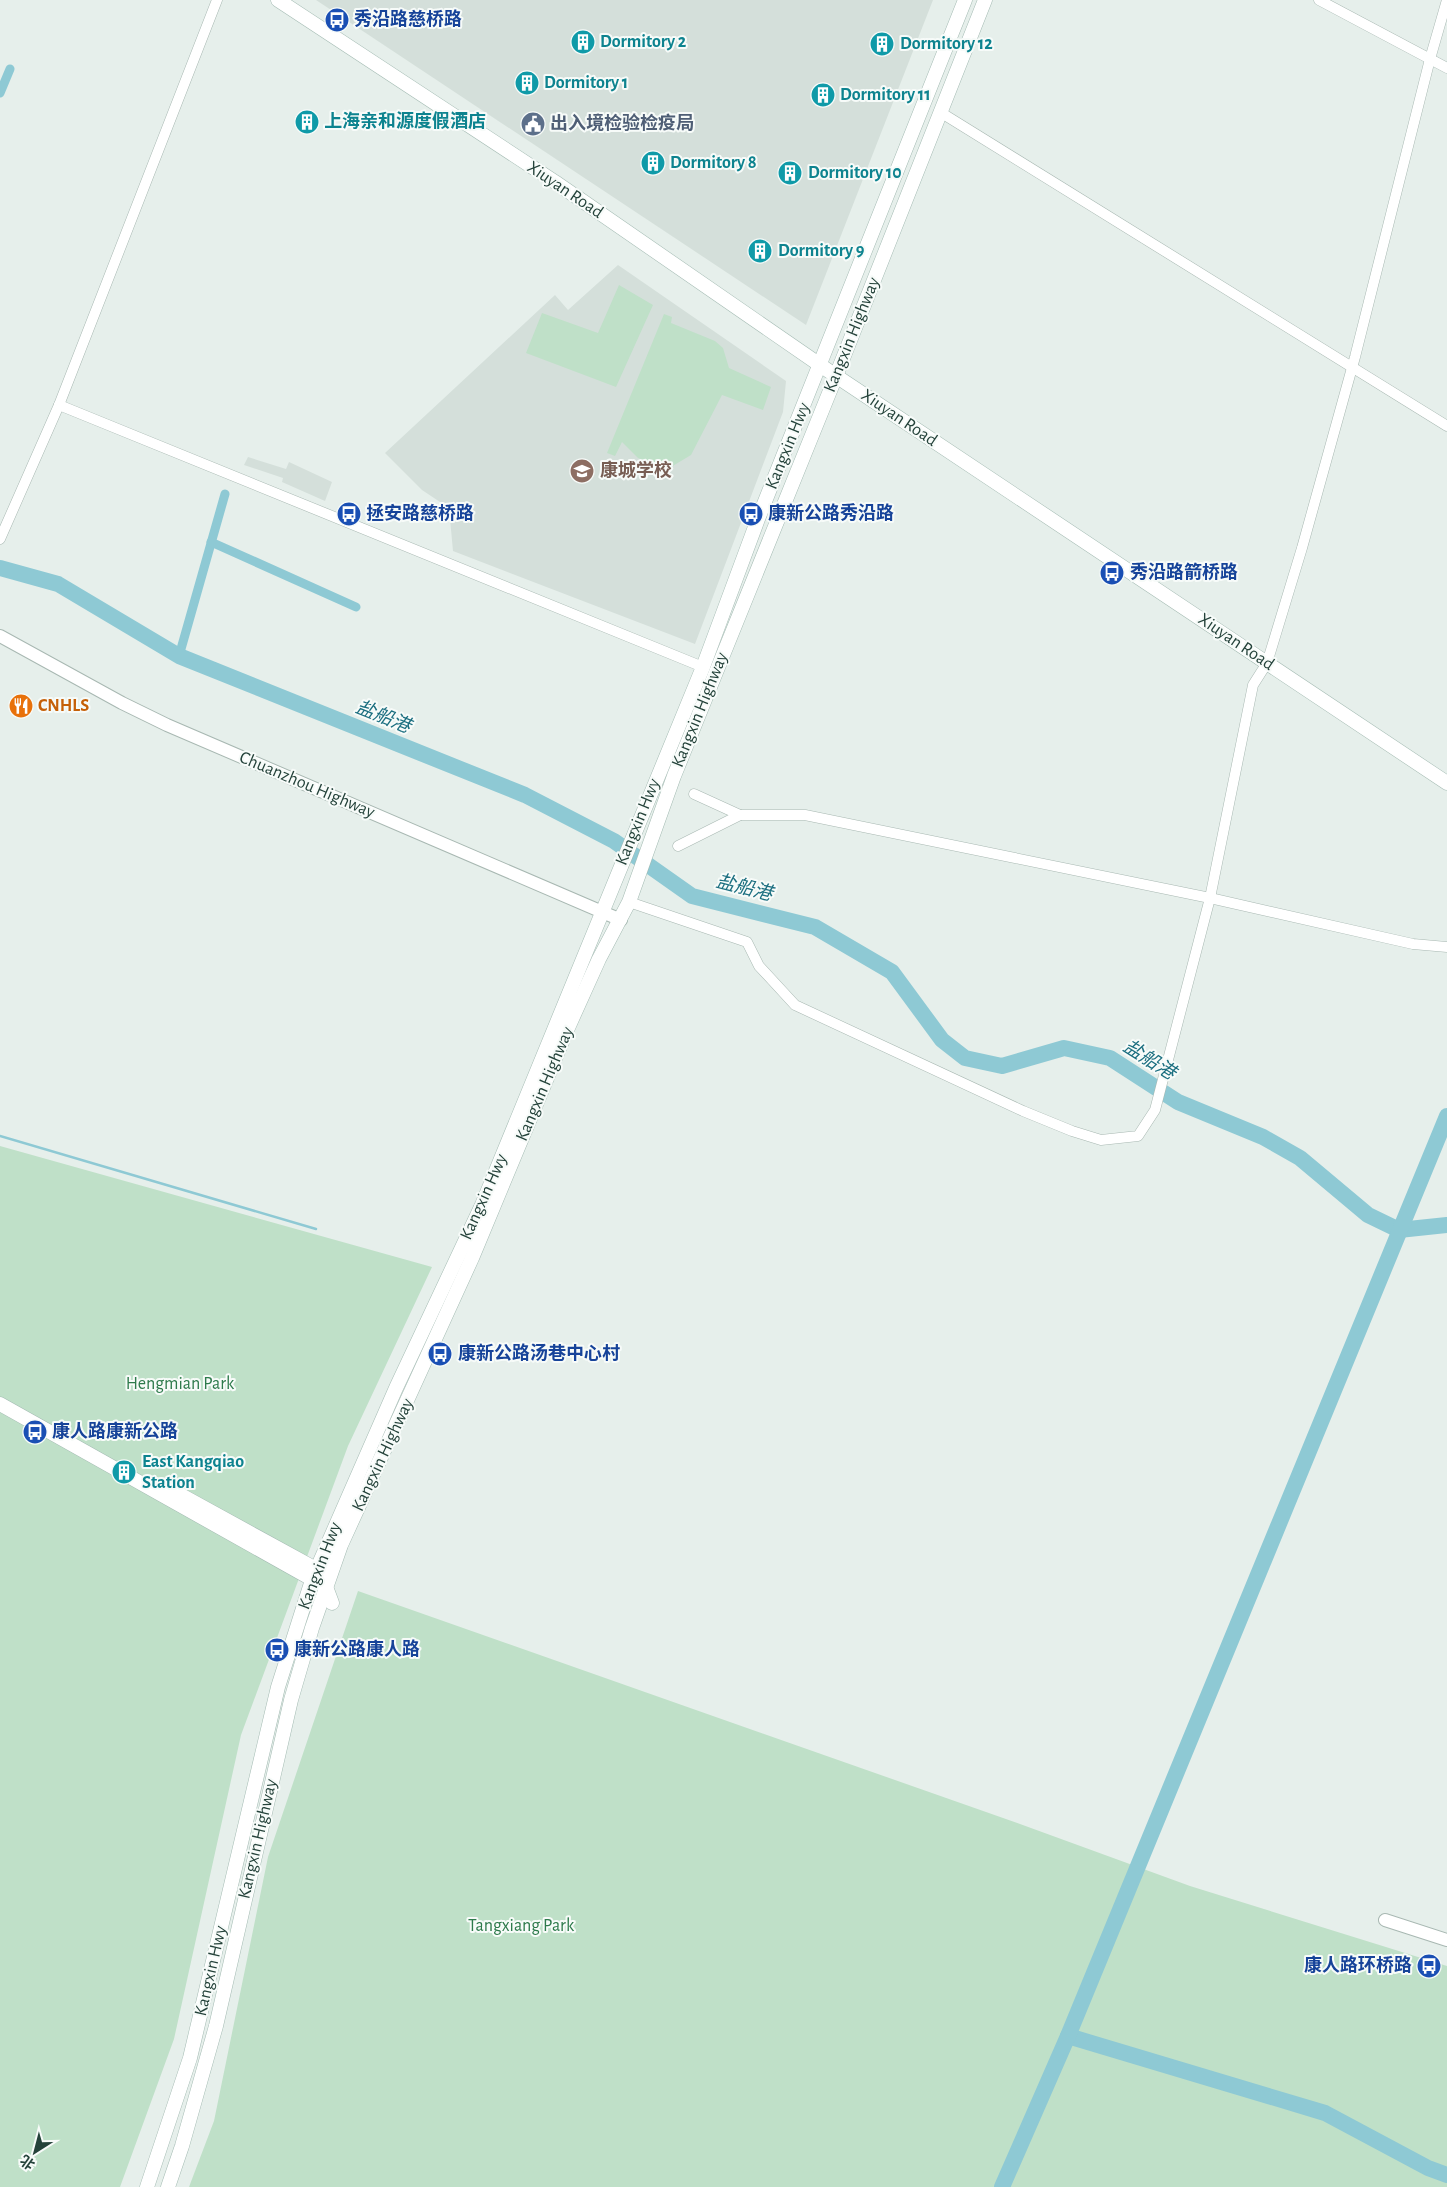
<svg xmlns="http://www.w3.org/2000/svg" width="1447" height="2187" font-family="'Alegreya Sans','Noto Sans SC',sans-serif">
<rect width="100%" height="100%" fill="#e6efeb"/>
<g fill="#d4dfda">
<polygon points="316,0 933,0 806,325"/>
<polygon points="618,265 786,381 783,412 695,644 453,551 449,508 422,490 385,453 555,295 568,310"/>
<polygon points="248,457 286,469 289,462 332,482 325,501 282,482 283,478 244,465"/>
</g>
<g fill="#bfe0c8">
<polygon points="619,285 653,305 616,387 526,353 542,313 598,333"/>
<polygon points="664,314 672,317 671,323 715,341 723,348 729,368 771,387 763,410 722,395 691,455 671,467 653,464 638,458 622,442 615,456 607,453"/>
<polygon points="0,1146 432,1267 348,1446 241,1735 174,2039 120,2187 0,2187"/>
<polygon points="358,1591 1020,1824 1190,1886 1447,1966 1447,2187 189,2187 214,2121 268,1857"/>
</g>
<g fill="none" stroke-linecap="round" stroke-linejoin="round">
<polyline stroke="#8ec9d4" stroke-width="2.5" points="0,1136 316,1229"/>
<g stroke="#8ec9d4" stroke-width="9">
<polyline points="0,93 10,69"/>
<polyline points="211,542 356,607"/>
<polyline points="179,656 225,494"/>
</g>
<g stroke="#8ec9d4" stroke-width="16">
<polyline points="0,568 58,584 179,656 525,795 614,841 692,896 815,927 892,972 942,1040 965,1058 1002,1066 1064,1048 1110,1058 1178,1102 1263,1137 1300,1158 1368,1215 1399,1230 1447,1225"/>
<polyline points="1068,2036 1325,2113 1428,2168 1447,2175"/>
<polyline points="1002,2187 1068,2036 1447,1116"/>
</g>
<defs>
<g id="minor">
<polyline points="1319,0 1447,68"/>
<polyline points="940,112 1447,426"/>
<polyline points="59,405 703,667"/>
<polyline points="0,539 59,405 217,0"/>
<polyline points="694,794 740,815"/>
<polyline points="678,846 740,815 805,815 1210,898 1413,944 1447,947"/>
<polyline points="629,902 747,942 759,966 795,1005 1023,1111 1072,1131 1101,1140 1138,1136 1155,1110 1210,898 1253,685 1267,663 1302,548 1355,357 1430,59 1447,0"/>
</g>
<g id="tertiary">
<polyline points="0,636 122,703 167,725 621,920"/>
<polyline points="1385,1920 1447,1940"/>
</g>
<g id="secondary">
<polyline points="278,0 555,182 836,376 1447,783"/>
<polyline points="0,1404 326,1587 332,1603"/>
<polyline points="168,1488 325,1574"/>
<polyline points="147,2187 190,2058 278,1687 312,1580 396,1388 482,1205 703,667 758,519 965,0"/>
<polyline points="168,2187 182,2146 216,2026 291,1700 312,1628 341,1545 472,1258 567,1030 599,959 629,902 674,776 836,376 985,0"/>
</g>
</defs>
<use href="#minor" stroke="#a8b8b2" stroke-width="11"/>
<use href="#tertiary" stroke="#a8b8b2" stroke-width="14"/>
<use href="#secondary" stroke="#a4bbb3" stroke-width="15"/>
<use href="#minor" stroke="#fff" stroke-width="10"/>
<use href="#tertiary" stroke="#fff" stroke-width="12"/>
<use href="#secondary" stroke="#fff" stroke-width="14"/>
</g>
<defs>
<symbol id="bus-disc" viewBox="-11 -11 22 22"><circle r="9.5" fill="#1a4fb4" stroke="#f7fbf9"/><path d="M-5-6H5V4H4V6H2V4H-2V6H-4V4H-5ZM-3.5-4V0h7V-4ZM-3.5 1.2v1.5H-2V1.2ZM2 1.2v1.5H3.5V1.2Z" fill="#fff"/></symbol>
<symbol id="building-disc" viewBox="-11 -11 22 22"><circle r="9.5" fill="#0f9aa8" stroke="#f7fbf9"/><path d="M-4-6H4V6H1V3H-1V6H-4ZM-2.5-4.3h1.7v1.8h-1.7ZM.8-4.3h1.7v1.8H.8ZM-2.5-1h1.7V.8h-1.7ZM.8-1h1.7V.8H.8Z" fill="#fff"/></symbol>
<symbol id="civic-disc" viewBox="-11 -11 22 22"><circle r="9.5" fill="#5c6f8a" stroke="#f7fbf9"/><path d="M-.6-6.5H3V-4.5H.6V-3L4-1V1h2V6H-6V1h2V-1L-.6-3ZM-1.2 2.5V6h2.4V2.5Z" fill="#fff"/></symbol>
<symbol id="school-disc" viewBox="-11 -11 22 22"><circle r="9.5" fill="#8d6e63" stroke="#f7fbf9"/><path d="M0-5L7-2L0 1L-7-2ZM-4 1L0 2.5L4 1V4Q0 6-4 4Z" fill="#fff"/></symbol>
<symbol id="restaurant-disc" viewBox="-11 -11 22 22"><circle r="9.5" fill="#e8710a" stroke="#f7fbf9"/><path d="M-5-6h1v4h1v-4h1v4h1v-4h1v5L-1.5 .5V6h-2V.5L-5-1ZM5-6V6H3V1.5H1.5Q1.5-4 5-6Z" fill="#fff"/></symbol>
</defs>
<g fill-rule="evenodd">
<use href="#bus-disc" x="323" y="6" width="28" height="28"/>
<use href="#building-disc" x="569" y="28" width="28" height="28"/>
<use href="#building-disc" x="868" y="30" width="28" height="28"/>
<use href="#building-disc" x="513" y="69" width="28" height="28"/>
<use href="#building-disc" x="809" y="81" width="28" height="28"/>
<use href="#building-disc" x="293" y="108" width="28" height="28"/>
<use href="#civic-disc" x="519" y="110" width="28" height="28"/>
<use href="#building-disc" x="639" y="149" width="28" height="28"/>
<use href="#building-disc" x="776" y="159" width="28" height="28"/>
<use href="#building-disc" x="746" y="237" width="28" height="28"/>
<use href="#school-disc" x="568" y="457" width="28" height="28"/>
<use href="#bus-disc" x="335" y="500" width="28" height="28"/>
<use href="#bus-disc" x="737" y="500" width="28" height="28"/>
<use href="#bus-disc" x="1098" y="559" width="28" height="28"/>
<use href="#restaurant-disc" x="7" y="692" width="28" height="28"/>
<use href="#bus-disc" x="426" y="1340" width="28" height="28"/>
<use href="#bus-disc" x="21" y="1418" width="28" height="28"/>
<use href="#building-disc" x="110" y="1458" width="28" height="28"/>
<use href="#bus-disc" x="263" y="1636" width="28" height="28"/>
<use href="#bus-disc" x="1415" y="1952" width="28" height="28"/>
</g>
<g text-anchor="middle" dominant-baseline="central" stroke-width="4" stroke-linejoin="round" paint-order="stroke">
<g font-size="18" font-weight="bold" fill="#164399" stroke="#f7fbf9" text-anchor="start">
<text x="354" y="20">秀沿路慈桥路</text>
<text x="366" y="514">拯安路慈桥路</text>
<text x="768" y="514">康新公路秀沿路</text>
<text x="1130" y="573">秀沿路箭桥路</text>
<text x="458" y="1354">康新公路汤巷中心村</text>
<text x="52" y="1432">康人路康新公路</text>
<text x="294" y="1650">康新公路康人路</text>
<text x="1412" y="1966" text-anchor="end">康人路环桥路</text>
</g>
<g font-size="18" font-weight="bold" fill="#0d838f" stroke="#f7fbf9" text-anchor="start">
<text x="600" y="42">Dormitory 2</text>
<text x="900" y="44">Dormitory 12</text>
<text x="544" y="83">Dormitory 1</text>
<text x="840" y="95">Dormitory 11</text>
<text x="324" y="122">上海亲和源度假酒店</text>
<text x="670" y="163">Dormitory 8</text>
<text x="808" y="173">Dormitory 10</text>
<text x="778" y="251">Dormitory 9</text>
<text x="142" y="1462">East Kangqiao<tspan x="142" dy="21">Station</tspan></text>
</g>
<g font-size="18" font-weight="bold" fill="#4e5e75" stroke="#f7fbf9" text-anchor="start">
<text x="550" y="124">出入境检验检疫局</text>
</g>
<g font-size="18" fill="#24423a" stroke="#f7fbf9">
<text transform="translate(565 190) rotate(34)">Xiuyan Road</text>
<text transform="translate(852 335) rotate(-68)">Kangxin Highway</text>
<text transform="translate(899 418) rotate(34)">Xiuyan Road</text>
<text transform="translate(788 446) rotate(-68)">Kangxin Hwy</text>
<text transform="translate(1236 642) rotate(34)">Xiuyan Road</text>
<text transform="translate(700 710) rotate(-68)">Kangxin Highway</text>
<text transform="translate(307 785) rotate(23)">Chuanzhou Highway</text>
<text transform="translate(638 822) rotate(-68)">Kangxin Hwy</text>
<text transform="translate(545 1084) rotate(-67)">Kangxin Highway</text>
<text transform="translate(484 1197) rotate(-66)">Kangxin Hwy</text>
<text transform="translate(383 1455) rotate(-65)">Kangxin Highway</text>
<text transform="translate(320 1566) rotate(-69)">Kangxin Hwy</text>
<text transform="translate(258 1839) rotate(-77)">Kangxin Highway</text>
<text transform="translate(211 1971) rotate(-77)">Kangxin Hwy</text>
</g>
<g font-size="18" font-weight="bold" fill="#785e54" stroke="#f7fbf9" text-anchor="start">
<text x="600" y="471">康城学校</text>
</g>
<g font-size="18" font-weight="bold" fill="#c56008" stroke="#f7fbf9" text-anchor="start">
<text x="38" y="706">CNHLS</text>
</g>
<g font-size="18" fill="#2d7a4b" stroke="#f7fbf9">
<text x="180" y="1384">Hengmian Park</text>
<text x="521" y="1926">Tangxiang Park</text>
</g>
<g font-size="19" font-style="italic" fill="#1c6f80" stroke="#f7fbf9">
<text transform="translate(383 717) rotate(22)">盐船港</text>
<text transform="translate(744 888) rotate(14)">盐船港</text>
<text transform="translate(1149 1060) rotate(32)">盐船港</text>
</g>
</g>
<g transform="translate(35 2152) rotate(216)" stroke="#f7fbf9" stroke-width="4" paint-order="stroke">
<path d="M0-4L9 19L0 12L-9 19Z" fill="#24423a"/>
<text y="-8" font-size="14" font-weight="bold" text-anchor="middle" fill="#24423a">北</text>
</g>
</svg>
